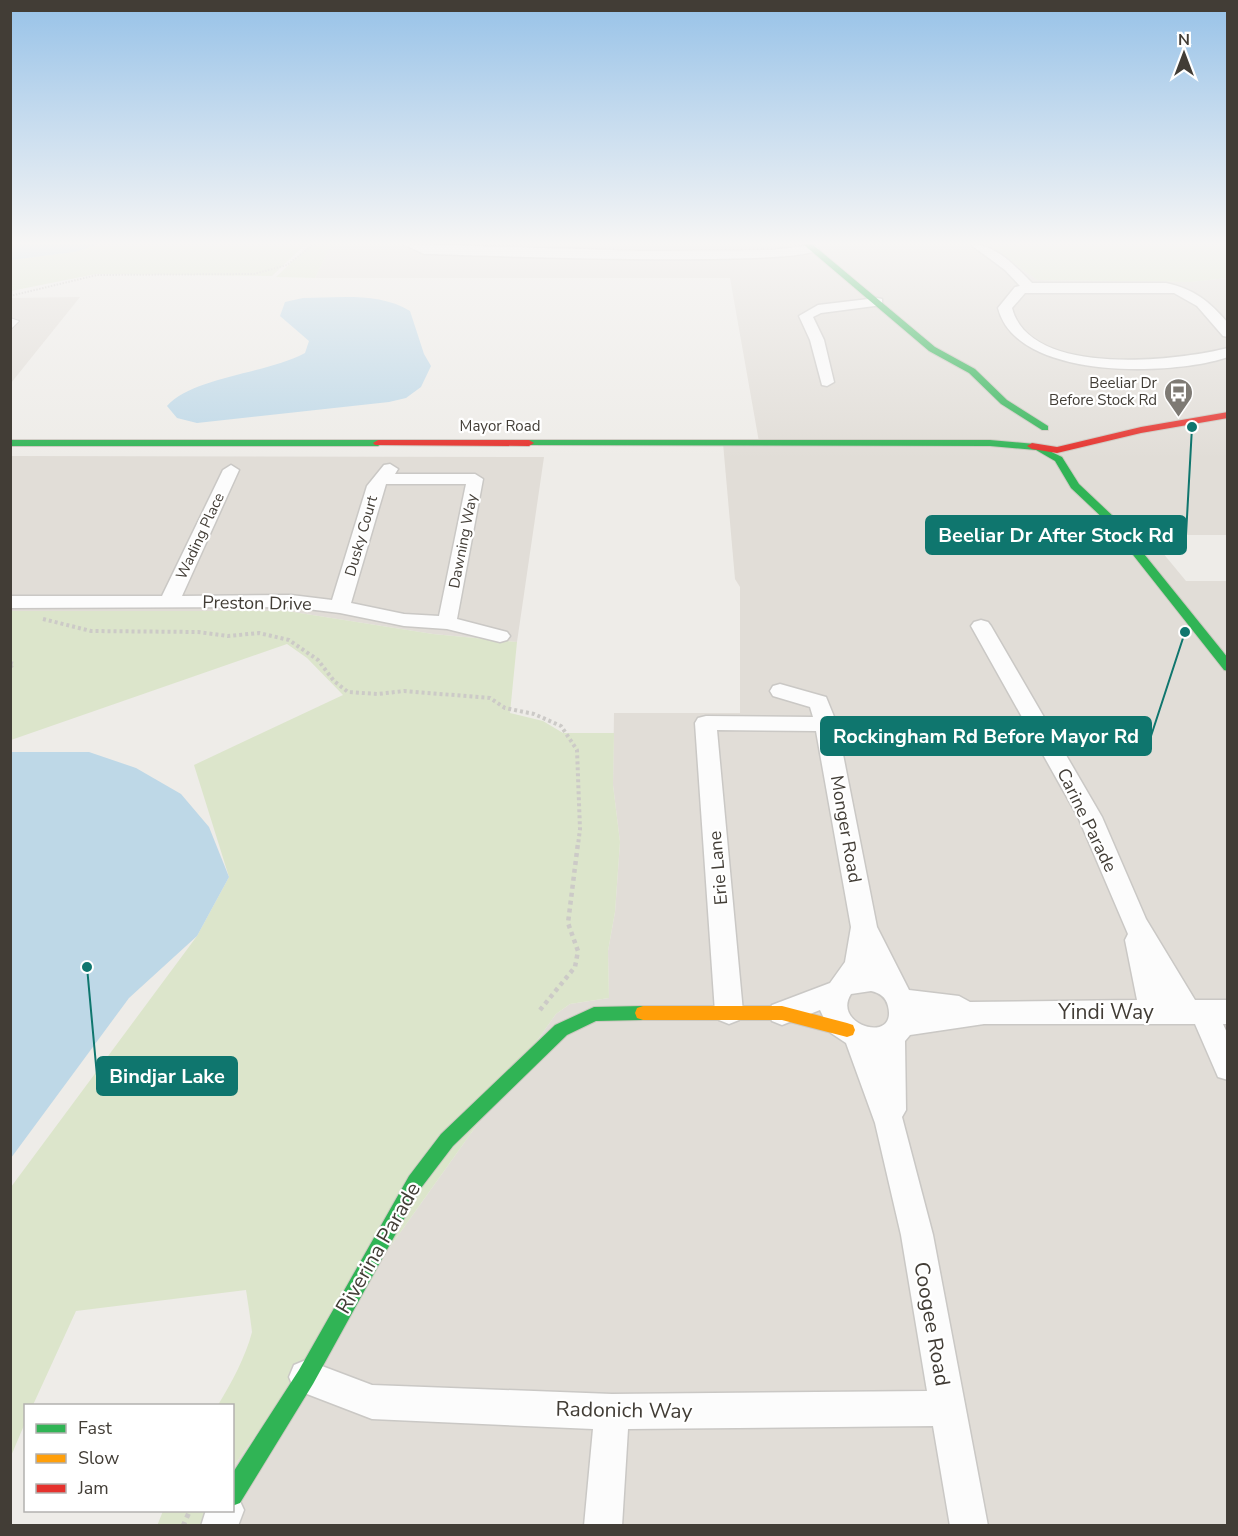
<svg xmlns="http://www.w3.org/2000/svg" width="1238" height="1536" font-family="'Nunito Sans',sans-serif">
<rect width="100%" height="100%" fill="#eeece8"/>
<g fill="#e1ddd7">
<polygon points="337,244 987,244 1037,280 1191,282 1227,278 1227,535 1148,535 1186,581 1227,581 1227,1525 203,1526 232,1510 233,1467 556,1014 570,1004 609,998 608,951 615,912 620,842 613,785 614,713 740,713 740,587 735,579 723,443 759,442 730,278 315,278 330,247"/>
<polygon points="80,297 11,383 11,298"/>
<polygon points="11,456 544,457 517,642 433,634 287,611 11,611"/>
</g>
<g fill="#dce5cb">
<polygon points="100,244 306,244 272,276 96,274 11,291 10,260 74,252"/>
<polygon points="311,244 337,244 330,247 315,278 276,277"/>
<polygon points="987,244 1227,244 1227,278 1191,282 1037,280"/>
<path d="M11,611h276l146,23 84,8 -7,71 33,8 20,12h51l-1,52 7,57 -5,70 -7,39 1,47 -39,6 -14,10 -323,453 -1,-61 -14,-1c13,-21 28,-49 34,-73 0,-3 -5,-36 -6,-42l-170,21 -43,94 -7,1 -1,17 -14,33v-269l186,-251 32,-59 -35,-112 149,-70 -36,-37 -20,-14 -276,96z"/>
<polygon points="163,1511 210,1511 203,1525 157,1526"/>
</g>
<g fill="#bed8e7">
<polygon points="11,244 100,244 74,252 11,260"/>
<path d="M303,298c35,0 76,-6 107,13l14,43 7,12 -10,21 -15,11 -17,4 -192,21 -20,-5 -10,-12c26,-29 99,-32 138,-53l4,-12 -29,-25 5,-14z"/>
<polygon points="11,752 89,752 136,768 181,794 209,827 229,877 197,936 129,998 11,1158"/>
</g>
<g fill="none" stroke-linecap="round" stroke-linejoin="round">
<defs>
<polygon id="lane" points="10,318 19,321 10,330"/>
<g id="street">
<path d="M403,244l243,7 127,-1 40,-5 6,4c-20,19 -345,6 -395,5z"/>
<path d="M970,244c26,0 45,22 62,39h134c28,6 43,18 62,40v14l-5,-1 -26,-30 -23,-13h-149l-13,15c18,70 164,53 216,40v9c-55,19 -212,24 -230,-49l17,-21 5,-1 -15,-16z"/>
<polygon points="877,298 882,299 882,305 821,313 813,317 824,340 834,382 827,386 822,385 810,340 799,316 818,305"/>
<path d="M390,464l8,5 -3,5h80l8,5 -26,140 50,13 3,4 -3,4 -7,2 -53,-13 -43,-3 -64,-13 -49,-6 -281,1v-12h152l61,-126 8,-5 8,5 -57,126 109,-1 41,5 35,-114 17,-21zM386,484h80l-27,132 -35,-2 -53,-11z"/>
<path d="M981,620l7,2 3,4 111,191 44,102 49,81h33v24h-5l5,11v45l-10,-3 -23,-53h-211l-74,11 -5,6 1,69 -4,7 31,118 55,291h-38l-17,-100 -305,3 -6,97h-38l9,-97 -221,-10 -78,-30 -5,-12 5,-12 12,-5 66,25 240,9 315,-3 -26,-156 -26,-112 -29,-80 -15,-10 -11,-23 -38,15 -10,-4 -4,-8 4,-8 58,-22 15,-21 6,-35 -35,-196 -99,-1 26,282 -4,8 -10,4 -10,-4 -4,-8 -20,-289 3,-5 8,-2 107,1 -3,-10 -37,-11 -3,-5 3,-5 7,-2 46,13 11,27 40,203 32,63 50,6 11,6 167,-2 -12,-60 3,-6 -50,-117 -107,-191 3,-4zM871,991c9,2 15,6 17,15 10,39 -57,19 -37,-12z"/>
<polygon points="232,1495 238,1497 244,1510 238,1526 201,1526 206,1510 232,1510"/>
</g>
<g id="fast">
<polygon points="803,244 812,244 935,347 975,369 1007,400 1048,426 1048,430 1042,430 1001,404 969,373 929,351"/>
<polygon points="10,440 378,440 383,443 378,446 10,446"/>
<polygon points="529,440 990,440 1035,444 1062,457 1079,484 1115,518 1228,658 1228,671 1224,670 1107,522 1071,488 1055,461 1036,450 990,446 526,445 526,441"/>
<polygon points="643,1006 649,1008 651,1013 649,1018 643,1020 596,1021 567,1035 453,1146 421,1188 313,1384 240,1503 232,1506 232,1474 299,1370 409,1176 441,1134 555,1025 594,1007"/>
</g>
<polygon id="slow" points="643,1006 782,1006 847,1023 853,1025 855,1030 853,1035 847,1037 782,1020 643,1020 637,1018 635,1013 637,1008"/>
<g id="jam">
<polygon points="1228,412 1228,418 1141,433 1057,453 1032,449 1027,446 1032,443 1057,447 1141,427"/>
<polygon points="378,440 529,440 534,443 529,446 375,445 373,443"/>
</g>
</defs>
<use href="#lane" stroke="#cac8c5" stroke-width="2"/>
<use href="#street" stroke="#cac8c5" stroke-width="3"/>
<use href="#fast" stroke="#ccc8c0" stroke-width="2"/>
<use href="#slow" stroke="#ccc8c0" stroke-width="2"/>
<use href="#jam" stroke="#ccc8c0" stroke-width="2"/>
<polyline stroke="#cccac7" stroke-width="2" stroke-dasharray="1.5 1.5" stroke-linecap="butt" points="10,296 97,275 254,274 287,265 314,244"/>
<g stroke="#cccac7" stroke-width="4" stroke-dasharray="3 3" stroke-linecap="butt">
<polyline points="43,619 91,631 198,632 228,636 259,633 289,640 318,660 334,681 348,692 378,694 404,691 490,698 505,708 534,714 561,726 577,750 580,829 578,845"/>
<polyline points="10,663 14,664 10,667"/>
</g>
<polyline stroke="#cccac7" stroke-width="4.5" stroke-dasharray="4 4" stroke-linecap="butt" points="540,1010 575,967 578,951 568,923 578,843"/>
<polyline stroke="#cccac7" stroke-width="5" stroke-dasharray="4.5 4.5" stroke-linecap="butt" points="183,1526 190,1510"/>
<use href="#lane" fill="#fcfcfc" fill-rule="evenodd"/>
<use href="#street" fill="#fcfcfc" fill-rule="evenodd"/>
<use href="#fast" fill="#30b455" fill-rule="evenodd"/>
<use href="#slow" fill="#ff9f0a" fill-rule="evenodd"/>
<use href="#jam" fill="#e5322d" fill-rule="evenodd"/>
</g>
<linearGradient id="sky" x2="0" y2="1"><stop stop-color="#97c2e8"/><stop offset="0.53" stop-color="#f7f6f5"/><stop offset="1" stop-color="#f7f6f5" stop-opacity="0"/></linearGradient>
<rect width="1238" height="459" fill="url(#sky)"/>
<defs>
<symbol id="bus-pin" viewBox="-11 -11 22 30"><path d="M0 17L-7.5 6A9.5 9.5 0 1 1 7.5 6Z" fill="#7e7a74" stroke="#fff"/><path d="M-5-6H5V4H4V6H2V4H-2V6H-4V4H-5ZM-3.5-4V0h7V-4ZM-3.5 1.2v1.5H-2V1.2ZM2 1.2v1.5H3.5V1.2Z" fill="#fff"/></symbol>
</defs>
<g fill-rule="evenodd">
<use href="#bus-pin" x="1162" y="376" width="33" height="45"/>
</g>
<g text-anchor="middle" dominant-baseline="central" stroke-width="4.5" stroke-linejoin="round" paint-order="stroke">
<g font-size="15" fill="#423d36" stroke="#fff" text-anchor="end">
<text x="1157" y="383">Beeliar Dr<tspan x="1157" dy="17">Before Stock Rd</tspan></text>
</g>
<g font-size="15" fill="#423d36" stroke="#fff">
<text x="500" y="426">Mayor Road</text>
<text transform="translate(200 536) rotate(-65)">Wading Place</text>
<text transform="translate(361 536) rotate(-74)">Dusky Court</text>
<text transform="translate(463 541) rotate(-79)">Dawning Way</text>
</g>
<g font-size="18" fill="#423d36" stroke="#fff">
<text transform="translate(257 603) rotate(1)">Preston Drive</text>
<text transform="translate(1087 820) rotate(64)">Carine Parade</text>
<text transform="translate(846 829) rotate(80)">Monger Road</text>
<text transform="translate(718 868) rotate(-95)">Erie Lane</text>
</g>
<g font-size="21" fill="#423d36" stroke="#fff">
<text x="1106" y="1012">Yindi Way</text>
<text transform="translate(378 1248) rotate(-60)">Riverina Parade</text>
<text transform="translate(932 1324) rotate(80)">Coogee Road</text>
<text transform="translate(624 1410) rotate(1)">Radonich Way</text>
</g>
</g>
<path fill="none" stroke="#0f766e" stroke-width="2" d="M1192 427L1186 535M1185 632L1151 736M87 967L97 1076"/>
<g fill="#0f766e" stroke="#fff" stroke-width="2">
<circle cx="1192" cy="427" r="6"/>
<circle cx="1185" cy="632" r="6"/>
<circle cx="87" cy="967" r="6"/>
</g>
<g fill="#0f766e" stroke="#0f766e" stroke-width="2">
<rect x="926" y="516" width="260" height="38" rx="6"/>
<rect x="821" y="717" width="330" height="38" rx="6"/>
<rect x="97" y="1057" width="140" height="38" rx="6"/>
</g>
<g font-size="20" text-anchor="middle" font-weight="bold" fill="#fff">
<text x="1056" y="542">Beeliar Dr After Stock Rd</text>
<text x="986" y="743">Rockingham Rd Before Mayor Rd</text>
<text x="167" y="1083">Bindjar Lake</text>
</g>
<rect width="1238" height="1536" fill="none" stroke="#423d36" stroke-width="24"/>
<rect x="24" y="1404" width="210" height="108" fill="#ffffff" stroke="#b3b1af" stroke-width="1.5"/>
<rect x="36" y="1424" width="30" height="9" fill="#30b455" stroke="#b3b1af" stroke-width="1.5"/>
<text x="78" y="1434" font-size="18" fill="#423d36">Fast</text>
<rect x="36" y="1454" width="30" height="9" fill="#ff9f0a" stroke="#b3b1af" stroke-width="1.5"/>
<text x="78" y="1464" font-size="18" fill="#423d36">Slow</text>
<rect x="36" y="1484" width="30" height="9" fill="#e5322d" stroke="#b3b1af" stroke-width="1.5"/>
<text x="78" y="1494" font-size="18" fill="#423d36">Jam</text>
<g transform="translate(1184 54)" stroke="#ffffff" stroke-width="4.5" paint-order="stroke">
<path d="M0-4.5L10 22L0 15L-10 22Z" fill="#423d36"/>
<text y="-9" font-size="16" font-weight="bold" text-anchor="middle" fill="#423d36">N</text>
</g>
</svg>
